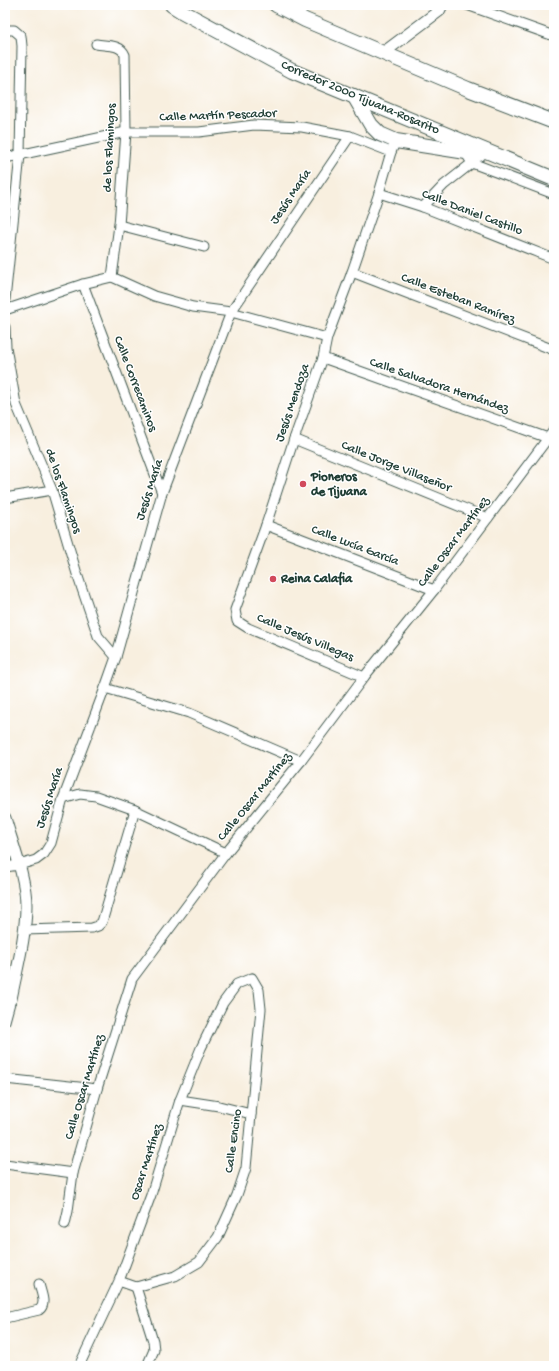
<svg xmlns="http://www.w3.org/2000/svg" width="559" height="1371" font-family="'Gochi Hand',sans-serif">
<rect width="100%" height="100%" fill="#fff"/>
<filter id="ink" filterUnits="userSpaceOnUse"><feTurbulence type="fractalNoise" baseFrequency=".025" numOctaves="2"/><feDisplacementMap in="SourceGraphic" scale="8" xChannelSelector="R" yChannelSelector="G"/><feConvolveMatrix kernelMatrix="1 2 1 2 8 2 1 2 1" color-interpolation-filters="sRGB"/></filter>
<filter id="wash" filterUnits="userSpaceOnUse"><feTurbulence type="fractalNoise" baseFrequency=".012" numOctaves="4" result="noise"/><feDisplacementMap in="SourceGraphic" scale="16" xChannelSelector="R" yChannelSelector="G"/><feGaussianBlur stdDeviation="0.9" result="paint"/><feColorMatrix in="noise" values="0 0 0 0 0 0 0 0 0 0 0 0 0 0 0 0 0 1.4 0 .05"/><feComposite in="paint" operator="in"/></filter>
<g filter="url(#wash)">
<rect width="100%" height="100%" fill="#f8efdf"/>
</g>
<g filter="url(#ink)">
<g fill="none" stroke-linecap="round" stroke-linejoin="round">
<defs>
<g id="minor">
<polyline points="467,5 554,36"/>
<polyline points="5,30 14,30 21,36 22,46 20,155 5,300"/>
<path d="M96,44c11,2 25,0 29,11l1,77 -7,93 -7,52"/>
<polyline points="465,152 472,163 554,194"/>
<polyline points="5,158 126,132 199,132 254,125 302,127 350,136 391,152"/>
<polyline points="379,193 423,207 554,259"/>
<polyline points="423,207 444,185 472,163"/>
<polyline points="119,225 204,247"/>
<polyline points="352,272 554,350"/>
<polyline points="83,284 162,493"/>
<polyline points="5,310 83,284 112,277 154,296 193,307 231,312 327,338"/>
<polyline points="5,327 6,347 16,404 52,490 77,574 98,636 116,657"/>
<polyline points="323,358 548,438"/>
<polyline points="294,439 488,518"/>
<polyline points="5,498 52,490"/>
<polyline points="266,525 434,590"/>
<polyline points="364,677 248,628 237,621 235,610 266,525 294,439 323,358 327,338 352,272 379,193 391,152 396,141"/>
<polyline points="105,688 189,713 301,761"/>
<polyline points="63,799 80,794 96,796 135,810 226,853"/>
<polyline points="5,867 19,865 36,860 44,854 51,843 63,799 105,688 116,657 162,493 231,312 350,136"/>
<polyline points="24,930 92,928 98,926 102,922 135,810"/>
<polyline points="5,1021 11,999"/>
<polyline points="5,1079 97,1089"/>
<polyline points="180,1100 219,1106 251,1114"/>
<polyline points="5,1164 73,1173"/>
<polyline points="65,1224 68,1211 73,1173 97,1089 132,979 226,853 301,761 364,677 434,590 554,430"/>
<polyline points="136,1287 153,1341 154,1350 147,1366"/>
<path d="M5,1318l34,-8c8,-6 2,-17 0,-26"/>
<polyline points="79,1366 119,1281 151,1195 180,1100 201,1048 223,1003 237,984 252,978 259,990 261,1009 246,1168 237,1195 218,1237 199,1262 175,1276 136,1287 119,1281"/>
</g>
<g id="tertiary">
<polyline points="383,53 439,11 442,5"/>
<path d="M5,818c7,25 21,60 21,87 0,31 -9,63 -15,94l-6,1"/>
</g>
<g id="trunk">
<polyline points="172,5 183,12 292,71 554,179"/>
<polyline points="276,5 305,20 468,89 554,122"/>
<polyline points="354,96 371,125 380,134 396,141 479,154"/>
</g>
</defs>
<use href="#minor" stroke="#40584e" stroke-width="11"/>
<use href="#tertiary" stroke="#40584e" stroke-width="13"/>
<use href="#trunk" stroke="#40584e" stroke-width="16"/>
<use href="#minor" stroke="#fff" stroke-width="9"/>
<use href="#tertiary" stroke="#fff" stroke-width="11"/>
<use href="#trunk" stroke="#fff" stroke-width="14"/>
</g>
</g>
<g fill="#d1495b" stroke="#fff" stroke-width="1.5">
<circle cx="303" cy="484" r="4"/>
<circle cx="273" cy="579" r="4"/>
</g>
<g text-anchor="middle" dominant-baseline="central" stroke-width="3" stroke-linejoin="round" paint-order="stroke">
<g font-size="13" fill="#1f3d34" stroke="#fff">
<text transform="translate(360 98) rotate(23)">Corredor 2000 Tijuana-Rosarito</text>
<text transform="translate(218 116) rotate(-2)">Calle Martín Pescador</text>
<text transform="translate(110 148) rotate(-87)">de los Flamingos</text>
<text transform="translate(291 197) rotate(-56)">Jesús María</text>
<text transform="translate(472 213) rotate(21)">Calle Daniel Castillo</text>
<text transform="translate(458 299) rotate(21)">Calle Esteban Ramírez</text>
<text transform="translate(135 384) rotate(69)">Calle Correcaminos</text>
<text transform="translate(439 386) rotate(19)">Calle Salvadora Hernández</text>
<text transform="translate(293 403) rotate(-71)">Jesús Mendoza</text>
<text transform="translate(396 467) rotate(22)">Calle Jorge Villaseñor</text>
<text transform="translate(150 490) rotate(-72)">Jesús María</text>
<text transform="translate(63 491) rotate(71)">de los Flamingos</text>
<text transform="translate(454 542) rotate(-53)">Calle Oscar Martínez</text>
<text transform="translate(355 546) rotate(21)">Calle Lucía García</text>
<text transform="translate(305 638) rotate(23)">Calle Jesús Villegas</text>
<text transform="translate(255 797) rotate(-51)">Calle Oscar Martínez</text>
<text transform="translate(50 798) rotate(-72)">Jesús María</text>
<text transform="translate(85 1087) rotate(-73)">Calle Oscar Martínez</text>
<text transform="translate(234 1141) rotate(-82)">Calle Encino</text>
<text transform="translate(147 1162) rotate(-72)">Oscar Martínez</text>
</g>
<g font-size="13" font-weight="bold" fill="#1f3d34" stroke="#fff" text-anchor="start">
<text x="311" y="477">Pioneros<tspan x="311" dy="15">de Tijuana</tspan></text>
<text x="281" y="579">Reina Calafia</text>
</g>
</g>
<rect width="559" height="1371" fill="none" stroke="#fff" stroke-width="20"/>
</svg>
